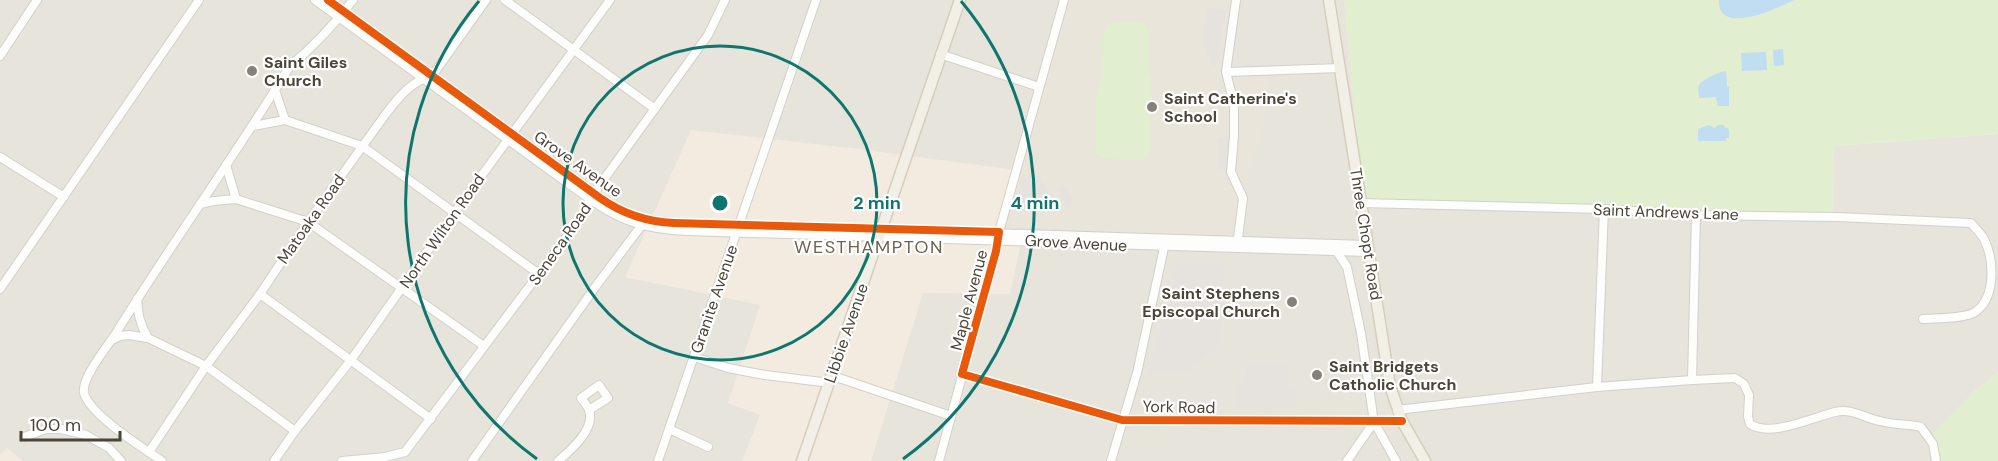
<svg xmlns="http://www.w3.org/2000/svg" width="1998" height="461" font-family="'DM Sans',sans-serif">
<rect width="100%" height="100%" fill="#f4f2ee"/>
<polygon fill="#e7e4dc" points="0,0 1344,0 1363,199 1833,214 1834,146 1998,134 1998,372 1970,395 1939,461 22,461 7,448 0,456"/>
<g fill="#f3ebdf">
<polygon points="691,130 859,149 1015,170 1002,229 1024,230 1010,294 923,293 871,461 742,461 760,415 728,403 760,305 625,277"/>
<polygon points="7,448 22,461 0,461 0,456"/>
</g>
<polygon fill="#eae5da" points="1069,0 1231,0 1221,63 1224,76 1270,75 1263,127 1251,164 1235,236 1005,227"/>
<g fill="#e1eecf">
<polygon points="1344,0 1998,0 1998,134 1834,146 1833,215 1363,199"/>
<path d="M1115,21c8,1 17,-1 25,1 15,3 9,39 8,51l3,6 -1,70 -1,6 -6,5 -36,-1 -6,-1 -5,-4v-59l5,-19 1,-37 5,-13z"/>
<polygon points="1998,372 1998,461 1939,461 1933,432 1970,395"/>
</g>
<g fill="#e6e3df">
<polygon points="1208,7 1226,11 1216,67 1210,65 1203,38"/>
<polygon points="1231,137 1235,183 1230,185 1224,171 1217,171 1218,138"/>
<polygon points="1023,175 1040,176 1065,214 1014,212"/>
<polygon points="1063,184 1074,200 1067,210 1056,191"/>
<polygon points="1178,262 1224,264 1221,342 1188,370 1147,376"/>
<polygon points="1247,364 1288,365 1288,388 1295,388 1295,409 1235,407 1237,386 1244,386"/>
</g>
<g fill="#c0ddf1">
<path d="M1719,0h75c-16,8 -76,37 -75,0z"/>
<polygon points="1783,49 1784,65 1774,66 1773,50"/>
<polygon points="1766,52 1767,70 1742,71 1741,53"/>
<path d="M1726,71l1,15 2,1v19h-11l-2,-9 -17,1c0,-4 -2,-11 1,-14 2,-4 21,-13 26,-13z"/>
<polygon points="1719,125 1724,125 1724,127 1729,129 1729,138 1726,138 1726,141 1698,141 1698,129 1709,125 1714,128"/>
</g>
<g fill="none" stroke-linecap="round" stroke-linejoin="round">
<defs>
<g id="minor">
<path d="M315,0l276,200c33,23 57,29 96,31l681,21"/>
<polyline points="328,0 609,204 642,219 674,223 1367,245"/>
<polyline points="505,0 655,109"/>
<polyline points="1236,0 1226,72 1234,104 1234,136 1231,172 1243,198 1237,246"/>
<polyline points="940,54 1039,87"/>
<polyline points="0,56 37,0"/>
<polyline points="1226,72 1340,68"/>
<polyline points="275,90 285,120"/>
<polyline points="253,126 285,120 362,146 539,274"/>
<polyline points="0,157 64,197"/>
<polyline points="226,165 236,199"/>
<path d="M1361,203l243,6 92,6 141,2 134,6c4,5 12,12 14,18 9,20 11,57 -10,71 -11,7 -38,6 -52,7"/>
<polyline points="200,204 214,201 236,199 308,222 484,346"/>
<polyline points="1337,252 1347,267 1361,333 1374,422 1396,461"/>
<polyline points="0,289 199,0"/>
<polyline points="260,294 431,419"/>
<path d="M137,299c1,15 3,26 11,39"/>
<polyline points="112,340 120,336 129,335 148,338 206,366 295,431"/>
<polyline points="694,357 728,368 765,375 822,382 839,378 951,416"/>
<polyline points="962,374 1122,420 1402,421"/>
<polyline points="1692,380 1696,215"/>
<polyline points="1597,387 1604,209"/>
<path d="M1397,410l200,-23 95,-7 43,-2 9,6 5,11 -1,22 2,7c20,14 64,-7 85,-12 18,-4 29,6 45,9 14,4 28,3 41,6l12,17 3,17"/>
<polyline points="669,429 708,447"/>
<polyline points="24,437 46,429 61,429 86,435 109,448 121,461"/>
<path d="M149,452l57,-86 54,-72 48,-72 77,-107c12,-16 27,-35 47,-39l54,-76"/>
<path d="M162,461c-19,-13 -72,-46 -78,-68 -3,-15 24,-47 32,-60 56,-90 118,-176 174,-267 24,-20 44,-41 63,-66"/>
<polyline points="274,461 295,431 351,360 455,212 610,0"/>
<polyline points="342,461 385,457 405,452 580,219 594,193 708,35 725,0"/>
<polyline points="472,461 596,286 641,226"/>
<path d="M558,461c12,-10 38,-32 31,-51 -1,-4 -6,-9 -8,-12l18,-13 9,13 -19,12"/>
<polyline points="658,461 816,0"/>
<polyline points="939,461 996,251 999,232 1064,0"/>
<polyline points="1111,461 1137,373 1165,243"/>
<polyline points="1347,461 1374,422"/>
</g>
<g id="major">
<polyline points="1329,0 1390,386 1402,421 1425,461"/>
<polyline points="802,461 960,0"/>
</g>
</defs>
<use href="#minor" stroke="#d2d0cb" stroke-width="10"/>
<use href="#major" stroke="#d6cebb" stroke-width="13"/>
<use href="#minor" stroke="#fdfdfc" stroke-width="8"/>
<use href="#major" stroke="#f2efe6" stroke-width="10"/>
<defs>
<path id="cycleway" d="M328,0l272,198c23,16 46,24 74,25l325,9 -3,19 -34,123 160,46 280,1"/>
</defs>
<use href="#cycleway" stroke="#fff" stroke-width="11"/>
<use href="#cycleway" stroke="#e8590c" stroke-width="8"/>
</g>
<g fill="none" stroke="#0f766e" stroke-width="3">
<circle cx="720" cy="203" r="157"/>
<path d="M537 459A315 315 0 0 1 479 1M961 1A315 315 0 0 1 903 459"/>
</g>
<g fill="#868178" stroke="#fff" stroke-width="2">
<circle cx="252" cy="71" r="6"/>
<circle cx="1152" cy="107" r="6"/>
<circle cx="1292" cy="302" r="6"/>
<circle cx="1317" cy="375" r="6"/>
</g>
<g text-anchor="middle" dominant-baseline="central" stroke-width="4.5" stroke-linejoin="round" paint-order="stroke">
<g font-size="16" font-weight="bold" fill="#4b4439" stroke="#fff" text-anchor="start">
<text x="264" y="62">Saint Giles<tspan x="264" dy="18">Church</tspan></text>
<text x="1164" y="98">Saint Catherine's<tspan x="1164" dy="18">School</tspan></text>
<text x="1280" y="293" text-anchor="end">Saint Stephens<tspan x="1280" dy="18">Episcopal Church</tspan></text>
<text x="1329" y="366">Saint Bridgets<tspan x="1329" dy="18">Catholic Church</tspan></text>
</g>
<g font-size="16" fill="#4b4439" stroke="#fff">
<text transform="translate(578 164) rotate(35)">Grove Avenue</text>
<text transform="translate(1666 212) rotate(2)">Saint Andrews Lane</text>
<text transform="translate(311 219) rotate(-55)">Matoaka Road</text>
<text transform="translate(442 231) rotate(-55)">North Wilton Road</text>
<text transform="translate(1366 234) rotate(81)">Three Chopt Road</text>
<text transform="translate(1076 243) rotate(3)">Grove Avenue</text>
<text transform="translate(560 244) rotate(-55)">Seneca Road</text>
<text transform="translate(714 299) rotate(-71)">Granite Avenue</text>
<text transform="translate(969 300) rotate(-75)">Maple Avenue</text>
<text transform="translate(846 333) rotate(-71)">Libbie Avenue</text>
<text transform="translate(1179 407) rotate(1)">York Road</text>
</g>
<g font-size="18" letter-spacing="1.5" fill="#6e6250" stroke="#fff">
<text x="869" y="247">WESTHAMPTON</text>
</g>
</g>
<circle cx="720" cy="203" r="9" fill="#0f766e" stroke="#fff" stroke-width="3"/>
<g font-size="18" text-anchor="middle" font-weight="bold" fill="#0f766e" stroke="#fff" stroke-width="4.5" stroke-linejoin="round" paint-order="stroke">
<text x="877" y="209">2 min</text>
<text x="1035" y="209">4 min</text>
</g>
<path d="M21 431v9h99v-9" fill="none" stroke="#4b4439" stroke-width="3"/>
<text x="30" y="431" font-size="18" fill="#4b4439" stroke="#ffffff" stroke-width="4.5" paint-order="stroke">100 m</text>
</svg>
